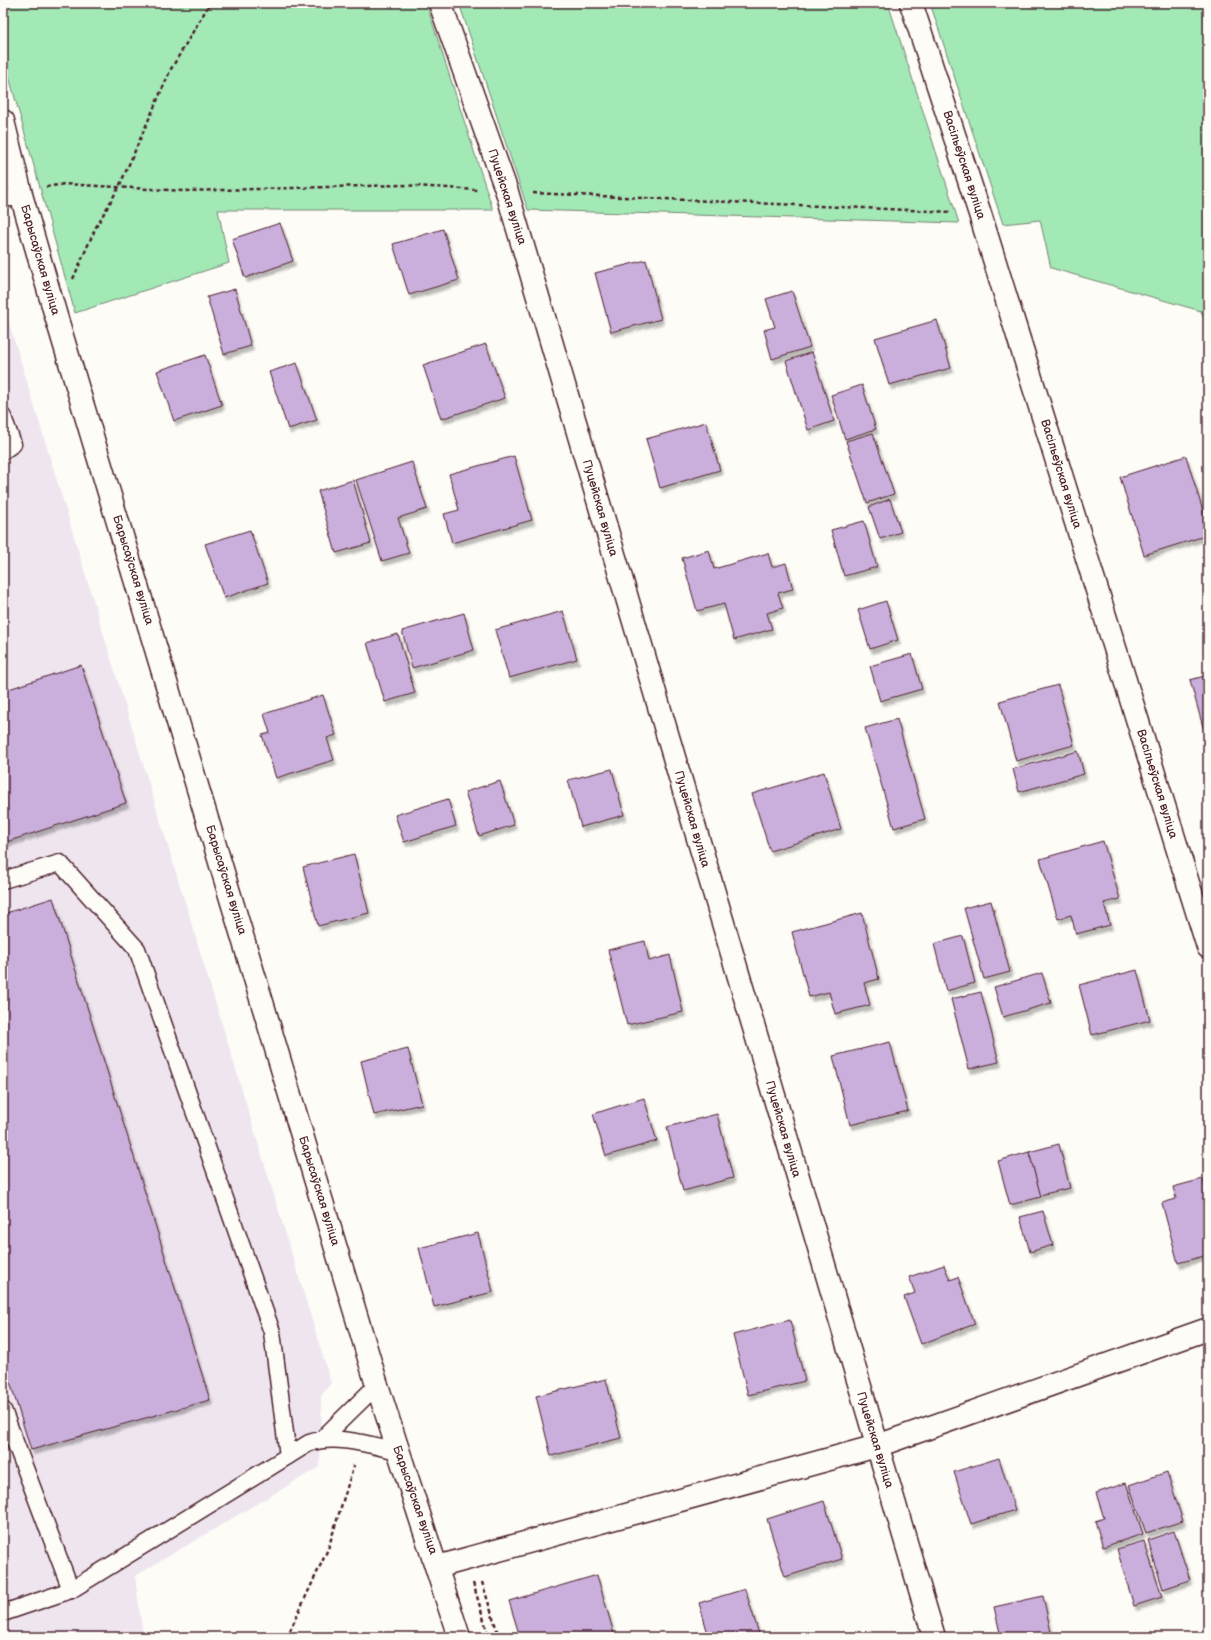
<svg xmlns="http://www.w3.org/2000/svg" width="1211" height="1640" font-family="'Balsamiq Sans',sans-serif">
<defs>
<filter id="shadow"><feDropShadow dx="2.5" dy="4.5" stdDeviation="1" flood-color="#0004"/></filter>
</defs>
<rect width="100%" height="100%" fill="#fdfcf7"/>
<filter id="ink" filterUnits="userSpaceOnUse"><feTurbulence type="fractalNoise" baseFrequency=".025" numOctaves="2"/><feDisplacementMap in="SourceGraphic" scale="8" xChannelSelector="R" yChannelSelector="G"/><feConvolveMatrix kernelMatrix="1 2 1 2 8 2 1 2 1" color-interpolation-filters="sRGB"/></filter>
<g filter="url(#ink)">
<polygon fill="#eee5ef" points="3,303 331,1383 321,1396 322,1439 319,1467 135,1576 143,1637 3,1637"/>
<g fill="#a2e9b6" stroke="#768470">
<polygon points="3,3 426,3 493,210 218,210 229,263 75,313 3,55"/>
<polygon points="459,3 888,3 959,223 528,210"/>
<polygon points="930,3 1208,3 1208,330 1201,311 1051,268 1040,220 1003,224"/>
</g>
<g fill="#caaedb" stroke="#4a1f2b" filter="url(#shadow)">
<polygon points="280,223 293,261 245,278 232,239"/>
<polygon points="443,229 459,280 409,295 393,244"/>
<polygon points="646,260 661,319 611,332 595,273"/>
<polygon points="235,289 251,346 224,354 207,297"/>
<polygon points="792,291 810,347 772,359 764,330 775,327 766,299"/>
<polygon points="937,320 951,368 889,385 875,338"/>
<polygon points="486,344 505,398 441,419 423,365"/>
<polygon points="812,352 834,421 808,430 786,361"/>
<polygon points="205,355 222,405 174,421 157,371"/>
<polygon points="297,363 317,420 288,429 269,372"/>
<polygon points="862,385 876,429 845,439 831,395"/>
<polygon points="706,422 720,470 660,488 646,439"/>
<polygon points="873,433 894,494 867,503 846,441"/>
<polygon points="514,456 532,520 452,543 444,514 459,510 449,474"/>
<polygon points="1186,456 1208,527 1208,535 1144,555 1120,477"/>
<polygon points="412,462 427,509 398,518 409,553 382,561 356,480"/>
<polygon points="353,480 371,543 336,553 318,491"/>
<polygon points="890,499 901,532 880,539 869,507"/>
<polygon points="864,521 877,567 844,576 831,530"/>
<polygon points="250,530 268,583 224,598 205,544"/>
<polygon points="709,550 714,569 768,553 772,567 786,563 793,589 778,593 783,608 767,613 772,629 734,640 724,604 697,611 682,558"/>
<polygon points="886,601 898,640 870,649 858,610"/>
<polygon points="563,611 577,659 509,678 495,630"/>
<polygon points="464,613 474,650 412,668 402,631"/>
<polygon points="398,634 415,693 385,702 367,643"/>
<polygon points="912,654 922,689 880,701 870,666"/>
<polygon points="81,665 126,803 3,843 3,691"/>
<polygon points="1208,675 1208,737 1206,738 1190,680"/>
<polygon points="1058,685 1074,745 1016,761 1000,701"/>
<polygon points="323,695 336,735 327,738 334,760 276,778 262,735 270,733 264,714"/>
<polygon points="897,719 925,819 894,828 865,728"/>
<polygon points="1078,751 1084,774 1019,792 1013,769"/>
<polygon points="612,769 624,815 581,827 568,780"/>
<polygon points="824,772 841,829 770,851 752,794"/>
<polygon points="500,781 514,825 479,836 465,792"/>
<polygon points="448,799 456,826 404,842 395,815"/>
<polygon points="1103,841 1120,899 1104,903 1110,925 1076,934 1071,915 1058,919 1040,859"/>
<polygon points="354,854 369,913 318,926 303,867"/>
<polygon points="53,898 210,1400 31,1450 3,1359 3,914"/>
<polygon points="991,901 1010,972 984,979 964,908"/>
<polygon points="862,913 879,979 864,983 870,1005 835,1014 829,992 809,997 792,932"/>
<polygon points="963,936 975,983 946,991 934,944"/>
<polygon points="645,941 649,961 670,955 683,1012 627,1025 608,950"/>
<polygon points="1137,970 1150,1020 1092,1035 1079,985"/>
<polygon points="1042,973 1051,1003 1003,1017 994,987"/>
<polygon points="981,992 999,1062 969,1069 951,999"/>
<polygon points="890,1042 908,1111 850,1125 833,1056"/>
<polygon points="408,1049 422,1104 374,1115 361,1061"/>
<polygon points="644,1098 657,1141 606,1156 593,1114"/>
<polygon points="717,1114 733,1178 683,1191 667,1127"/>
<polygon points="1059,1144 1070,1188 1040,1195 1029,1152"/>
<polygon points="1029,1152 1041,1197 1010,1205 998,1161"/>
<polygon points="1203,1179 1208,1197 1208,1255 1178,1263 1162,1203 1176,1199 1173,1187"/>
<polygon points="1043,1211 1053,1245 1030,1252 1020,1217"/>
<polygon points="478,1233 493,1292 434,1307 419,1248"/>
<polygon points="944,1265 950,1280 958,1277 975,1324 921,1344 904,1297 915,1293 909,1277"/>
<polygon points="790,1320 805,1381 748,1395 733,1335"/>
<polygon points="606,1379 621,1438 551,1456 536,1396"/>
<polygon points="999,1458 1015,1510 971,1524 954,1472"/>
<polygon points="1167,1472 1183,1521 1146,1533 1129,1485"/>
<polygon points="1126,1483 1143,1534 1103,1547 1095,1521 1104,1518 1096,1493"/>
<polygon points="824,1501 842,1559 785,1577 767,1519"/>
<polygon points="1174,1531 1190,1580 1163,1589 1148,1540"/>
<polygon points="1144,1541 1162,1597 1134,1606 1117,1549"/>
<polygon points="597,1575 615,1637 520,1637 509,1601"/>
<polygon points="745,1589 760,1637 709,1637 699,1603"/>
<polygon points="1043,1596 1052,1637 1001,1637 994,1607"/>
</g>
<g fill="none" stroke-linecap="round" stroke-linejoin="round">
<defs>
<g id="lane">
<polyline points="3,198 22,198"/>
<polyline points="3,417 13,444 3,451"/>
<polyline points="3,880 60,863 137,949 272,1332 288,1456"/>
<polyline points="3,1410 71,1590"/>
<polyline points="322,1439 377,1385"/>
<path d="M3,1613l68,-23 238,-147c28,-9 61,2 89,8"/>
</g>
<g id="street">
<polyline points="440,3 507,192 934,1637"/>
<polyline points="911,3 980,214 1208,947"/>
<polyline points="3,121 22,198 56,316 377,1385 459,1637"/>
<polyline points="437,1567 877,1446 1208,1329"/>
</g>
</defs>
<use href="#lane" stroke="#4a1f2b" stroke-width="19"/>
<use href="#street" stroke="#4a1f2b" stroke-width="25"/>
<g stroke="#4a1f2b" stroke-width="2.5" stroke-dasharray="4 3" stroke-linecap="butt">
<polyline points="46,187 64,184 184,191 401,185 478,190"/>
<polyline points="533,193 952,212"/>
<polyline points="73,279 96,227 119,187 171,69 210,3"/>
<polyline points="482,1582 499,1637"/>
<polyline points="473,1583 489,1637"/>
<polyline points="287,1637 328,1549 354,1465"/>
</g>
<use href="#lane" stroke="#fdfcf7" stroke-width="16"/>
<use href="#street" stroke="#fdfcf7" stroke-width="22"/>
</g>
</g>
<g text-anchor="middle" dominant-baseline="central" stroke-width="3" stroke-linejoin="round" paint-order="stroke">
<g font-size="12" fill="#4a1f2b" stroke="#fdfcf7">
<text transform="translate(964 165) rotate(72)">Васільеўская вуліца</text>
<text transform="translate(507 197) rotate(72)">Пуцейская вуліца</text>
<text transform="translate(40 260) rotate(74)">Барысаўская вуліца</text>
<text transform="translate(1061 474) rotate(73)">Васільеўская вуліца</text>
<text transform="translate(600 508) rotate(74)">Пуцейская вуліца</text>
<text transform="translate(133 570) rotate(73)">Барысаўская вуліца</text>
<text transform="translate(1157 784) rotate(73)">Васільеўская вуліца</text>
<text transform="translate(692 819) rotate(74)">Пуцейская вуліца</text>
<text transform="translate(226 880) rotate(73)">Барысаўская вуліца</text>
<text transform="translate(783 1129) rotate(74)">Пуцейская вуліца</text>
<text transform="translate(319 1191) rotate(73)">Барысаўская вуліца</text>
<text transform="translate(875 1440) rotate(73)">Пуцейская вуліца</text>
<text transform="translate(415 1500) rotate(71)">Барысаўская вуліца</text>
</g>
</g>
<rect width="1211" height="1640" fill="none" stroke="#fdfcf7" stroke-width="16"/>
<rect x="8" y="8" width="1195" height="1624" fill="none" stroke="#4a1f2b" stroke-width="1.5" filter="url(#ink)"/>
</svg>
